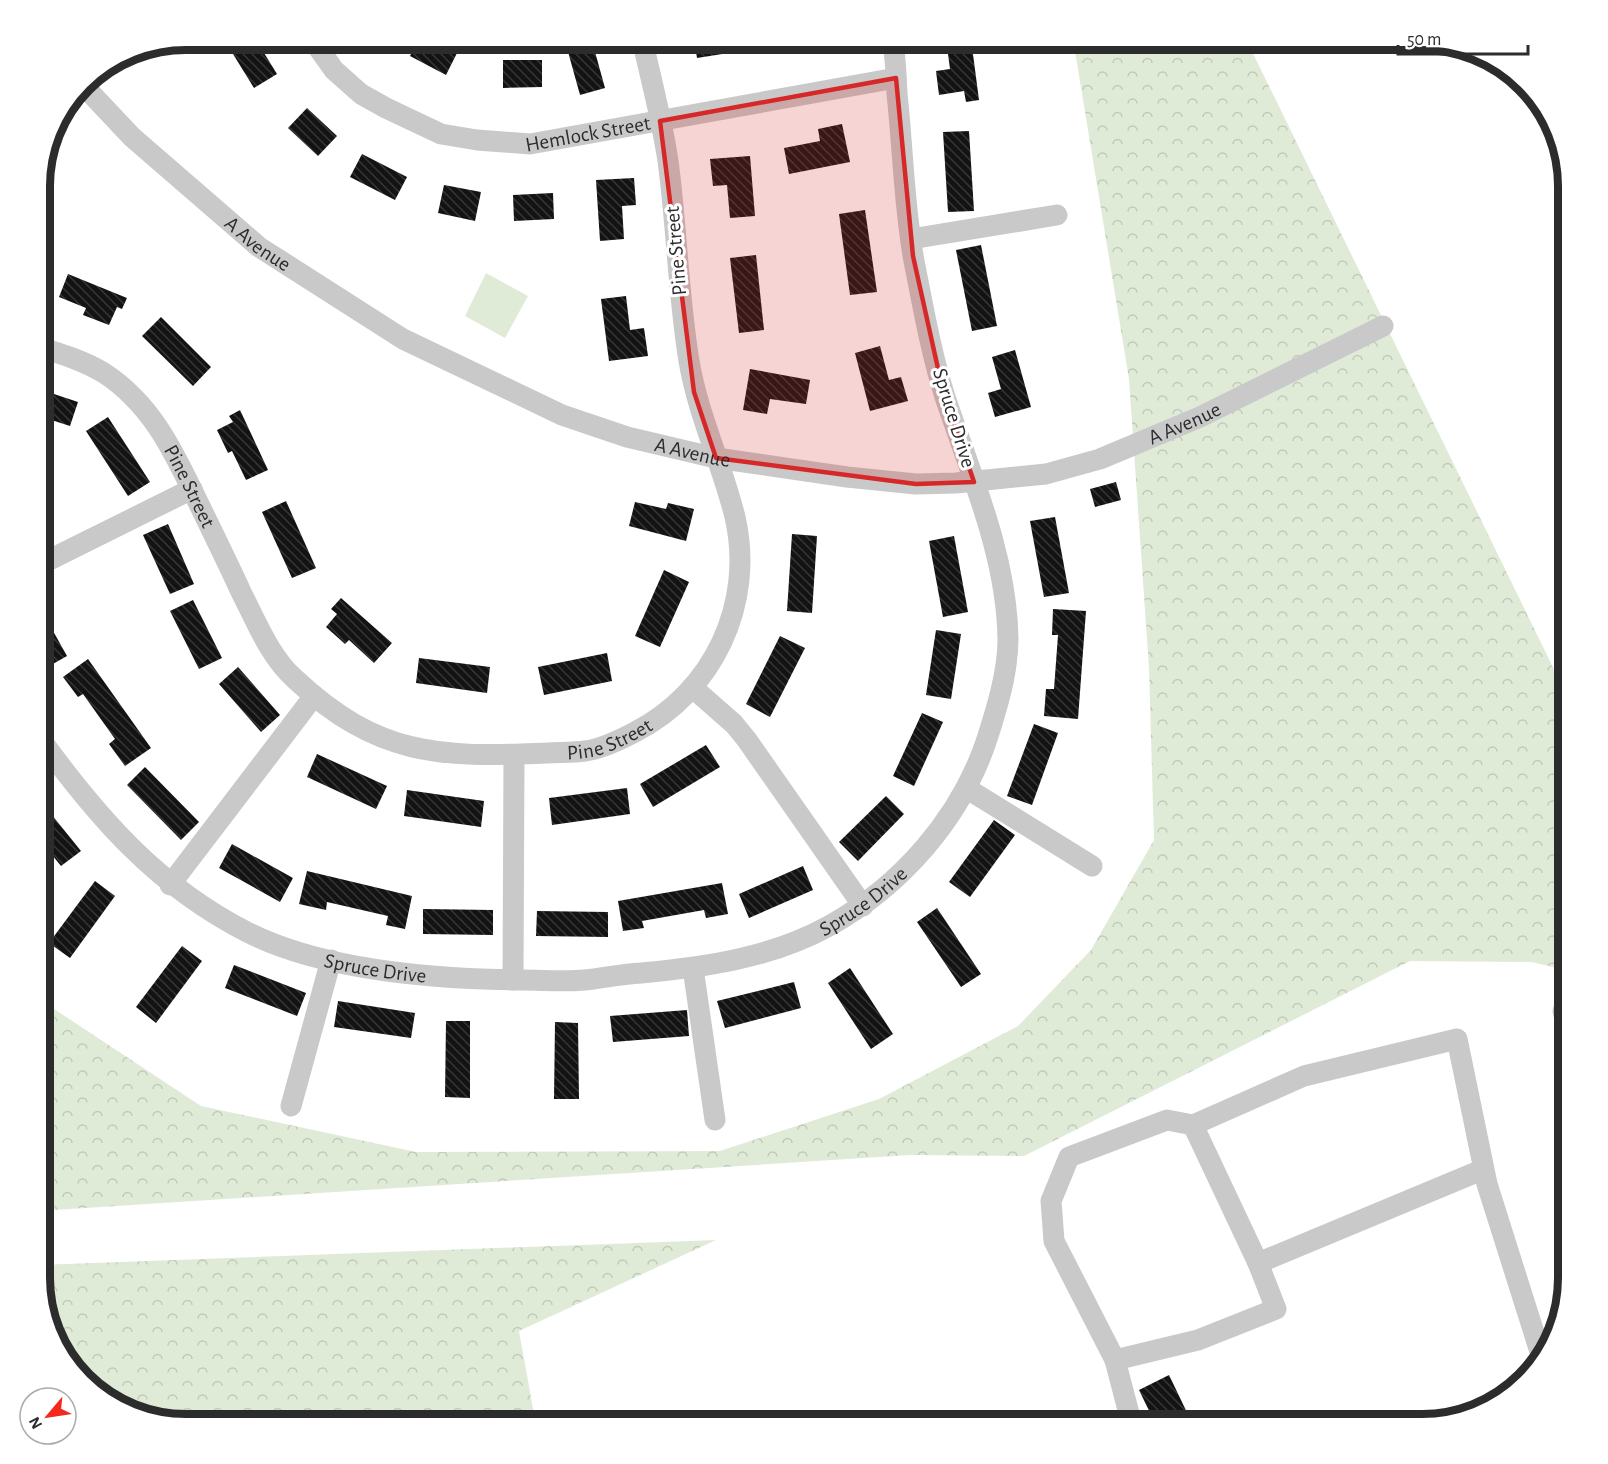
<svg xmlns="http://www.w3.org/2000/svg" width="1608" height="1464" font-family="'Alegreya Sans',sans-serif">
<defs>
<pattern id="forest-crowns" width="20" height="18" patternUnits="userSpaceOnUse" patternTransform="scale(1.5)"><rect width="20" height="18" fill="#e0ebd7"/><path d="M2 6a3 3 0 1 1 6 0M12 15a3 3 0 1 1 6 0" fill="none" stroke="#c0cab9"/></pattern>
<pattern id="building-back-hatch" width="6" height="6" patternUnits="userSpaceOnUse" patternTransform="scale(1.5)"><rect width="6" height="6" fill="#131313"/><path d="M-1 5l2 2M0 0l6 6M5-1l2 2" fill="none" stroke="#363636"/></pattern>
</defs>
<rect width="100%" height="100%" fill="#fff"/>
<g fill="url(#forest-crowns)">
<polygon points="1073,39 1246,39 1569,700 1569,971 1532,962 1410,961 1024,1156 910,1155 39,1211 39,999 201,1106 416,1152 720,1151 879,1099 1018,1026 1091,950 1154,840 1149,668 1129,379"/>
<polygon points="716,1240 519,1331 536,1425 186,1425 129,1414 82,1382 50,1335 39,1287 39,1265"/>
</g>
<polygon fill="#e0ebd7" points="486,273 528,296 505,338 465,316"/>
<g fill="url(#building-back-hatch)">
<polygon points="419,39 434,39 458,51 446,75 410,56"/>
<polygon points="694,39 733,39 735,52 697,58"/>
<polygon points="946,39 971,39 979,100 966,102 964,91 939,95 936,71 950,69"/>
<polygon points="256,40 277,74 254,88 233,54"/>
<polygon points="592,41 605,88 580,95 567,48"/>
<polygon points="503,60 542,60 542,87 503,88"/>
<polygon points="307,108 337,136 318,156 288,128"/>
<polygon points="842,124 850,162 789,174 784,148 820,141 818,129"/>
<polygon points="969,131 974,211 948,212 943,132"/>
<polygon points="362,154 407,177 395,200 350,177"/>
<polygon points="750,156 755,216 730,218 727,185 713,186 710,159"/>
<polygon points="634,178 636,205 622,206 624,239 600,241 596,180"/>
<polygon points="444,185 481,192 475,221 438,213"/>
<polygon points="553,193 554,219 514,221 513,195"/>
<polygon points="865,210 877,292 850,295 839,214"/>
<polygon points="981,245 997,326 972,331 956,250"/>
<polygon points="756,255 764,330 739,333 730,258"/>
<polygon points="68,274 127,298 122,309 117,307 109,325 83,315 86,308 59,297"/>
<polygon points="626,296 630,330 644,328 648,356 609,361 601,299"/>
<polygon points="161,317 211,367 193,386 142,336"/>
<polygon points="880,346 889,380 901,377 908,401 870,411 855,353"/>
<polygon points="1015,350 1031,407 995,417 988,393 1001,389 992,357"/>
<polygon points="750,369 810,380 806,404 770,399 767,414 743,410"/>
<polygon points="39,389 78,402 70,426 39,416"/>
<polygon points="240,410 268,470 246,480 232,451 228,453 217,430 233,422 229,416"/>
<polygon points="108,417 150,482 128,496 86,431"/>
<polygon points="1116,482 1121,500 1095,507 1090,489"/>
<polygon points="286,501 316,568 292,578 262,512"/>
<polygon points="635,502 666,509 668,503 694,509 686,541 629,526"/>
<polygon points="1055,517 1069,593 1044,597 1030,521"/>
<polygon points="168,524 194,584 170,594 143,535"/>
<polygon points="792,534 817,536 812,613 787,611"/>
<polygon points="954,536 968,612 943,617 929,541"/>
<polygon points="664,570 689,582 660,647 635,636"/>
<polygon points="341,598 392,643 374,663 349,640 345,644 326,627 337,614 331,609"/>
<polygon points="193,600 222,658 199,669 170,611"/>
<polygon points="39,606 67,656 44,669 39,660"/>
<polygon points="1053,609 1086,611 1078,719 1044,716 1046,689 1054,689 1058,635 1052,635"/>
<polygon points="936,630 961,634 951,699 926,695"/>
<polygon points="780,636 805,648 770,717 746,704"/>
<polygon points="607,653 612,681 544,695 538,667"/>
<polygon points="419,658 490,667 487,693 416,683"/>
<polygon points="88,659 151,748 125,766 109,744 115,739 83,694 78,697 63,677"/>
<polygon points="238,667 280,715 261,732 219,684"/>
<polygon points="922,713 943,722 914,786 893,776"/>
<polygon points="1034,724 1058,733 1032,805 1007,796"/>
<polygon points="706,745 720,767 653,807 640,784"/>
<polygon points="317,754 387,786 376,809 307,777"/>
<polygon points="145,767 199,822 181,840 127,785"/>
<polygon points="627,788 630,814 552,825 549,798"/>
<polygon points="407,790 484,801 481,827 404,816"/>
<polygon points="886,796 904,814 858,861 839,842"/>
<polygon points="39,799 81,851 61,866 39,839"/>
<polygon points="994,820 1015,835 970,897 949,882"/>
<polygon points="232,844 293,878 280,902 219,868"/>
<polygon points="803,866 813,890 749,918 739,894"/>
<polygon points="307,871 412,896 405,929 386,925 388,916 327,902 326,910 299,904"/>
<polygon points="95,881 115,896 70,958 49,943"/>
<polygon points="722,883 728,914 706,918 704,910 642,921 644,928 623,931 618,901"/>
<polygon points="937,908 981,974 961,987 917,922"/>
<polygon points="423,909 493,910 493,935 423,934"/>
<polygon points="537,911 608,912 608,937 536,936"/>
<polygon points="182,946 202,961 156,1023 136,1007"/>
<polygon points="234,965 306,993 297,1016 225,988"/>
<polygon points="850,968 893,1034 871,1049 828,983"/>
<polygon points="794,982 801,1008 725,1028 717,1001"/>
<polygon points="338,1001 415,1013 411,1038 334,1027"/>
<polygon points="687,1010 689,1036 613,1042 610,1016"/>
<polygon points="446,1021 470,1021 470,1098 445,1097"/>
<polygon points="555,1022 578,1023 579,1099 554,1099"/>
<polygon points="1169,1375 1193,1425 1156,1425 1139,1390"/>
<polygon points="1279,1412 1285,1425 1251,1425"/>
</g>
<g fill="none" stroke-linecap="round" stroke-linejoin="round">
<g stroke="#c9c9c9" stroke-width="21">
<path id="s1" d="M312,39l22,31 27,24 25,14 55,26 36,6 53,4 366,-66"/>
<path id="s2" d="M82,84l50,53 127,110 144,92 159,76 65,22 89,21 131,19 69,7 40,-1 90,-9 54,-15 100,-42 183,-91"/>
<polyline points="911,239 1057,215"/>
<path id="s3" d="M39,347c23,7 45,14 65,26 46,30 68,75 91,123 16,33 32,65 47,98 15,29 28,63 53,85 82,77 145,79 251,74 13,-1 26,0 39,-2 17,-2 35,-11 50,-19 78,-40 120,-128 100,-215 -13,-53 -37,-102 -46,-156 -11,-67 -12,-134 -21,-200 -6,-41 -17,-82 -26,-122"/>
<polyline points="39,565 192,489"/>
<polyline points="693,688 734,724 747,740 863,906"/>
<path id="s4" d="M39,737c59,81 118,149 208,195 77,39 188,47 273,48 22,0 44,2 65,0 19,-2 37,-6 56,-7 64,-6 130,-15 188,-47 72,-40 132,-108 158,-187 10,-31 21,-67 21,-100 -1,-83 -37,-164 -63,-242 -14,-44 -22,-91 -31,-136 -10,-54 -11,-112 -17,-167 -1,-18 -1,-37 -5,-55"/>
<polyline points="966,788 1092,866"/>
<polyline points="170,885 314,696"/>
<polyline points="693,968 715,1120"/>
<polyline points="513,980 514,755"/>
<polyline points="1563,1011 1569,1034"/>
<polyline points="291,1106 331,960"/>
<polyline points="1193,1125 1167,1120 1069,1157 1051,1201 1054,1241 1115,1360 1198,1340 1276,1309 1258,1263"/>
<polyline points="1484,1169 1258,1263 1193,1125 1304,1076 1457,1039 1487,1184 1542,1358"/>
<polyline points="1115,1360 1132,1425"/>
</g>
</g>
<path fill="#d62828" fill-opacity="0.2" stroke="#d62828" stroke-width="4.5" stroke-linejoin="round" d="M896,78l17,178 30,135 31,91 -58,2 -200,-26 -22,-66 -34,-271z"/>
<g text-anchor="middle" dominant-baseline="central" stroke-width="6" stroke-linejoin="round" paint-order="stroke">
<g font-size="21" fill="#2c2c2c" stroke="#fff">
<text stroke="none"><textPath href="#s1" startOffset="312">Hemlock Street</textPath></text>
<text stroke="none"><textPath href="#s2" startOffset="238">A Avenue</textPath></text>
<text transform="translate(676 251) rotate(-95)">Pine Street</text>
<text transform="translate(954 418) rotate(73)">Spruce Drive</text>
<text stroke="none"><textPath href="#s2" startOffset="1228">A Avenue</textPath></text>
<text stroke="none"><textPath href="#s2" startOffset="724">A Avenue</textPath></text>
<text stroke="none"><textPath href="#s3" startOffset="214">Pine Street</textPath></text>
<text stroke="none"><textPath href="#s3" startOffset="772">Pine Street</textPath></text>
<text stroke="none"><textPath href="#s4" startOffset="926">Spruce Drive</textPath></text>
<text stroke="none"><textPath href="#s4" startOffset="422">Spruce Drive</textPath></text>
</g>
</g>
<path d="M0 0H1608V1464H0ZM186 50H1422A136 136 0 0 1 1558 186V1278A136 136 0 0 1 1422 1414H186A136 136 0 0 1 50 1278V186A136 136 0 0 1 186 50Z" fill="#fff" fill-rule="evenodd"/>
<path fill="none" stroke="#2c2c2c" stroke-width="8" d="M186 50H1422A136 136 0 0 1 1558 186V1278A136 136 0 0 1 1422 1414H186A136 136 0 0 1 50 1278V186A136 136 0 0 1 186 50Z"/>
<g transform="translate(48 1416) rotate(241)"><circle r="28" fill="#ffffff" stroke="#ababab" stroke-width="1.5"/>
<path d="M0-4.5L10 22L0 15L-10 22Z" fill="#f4281d"/>
<text y="-9" font-size="16" font-weight="bold" text-anchor="middle" fill="#2c2c2c">N</text>
</g>
<path d="M1398 45v9h130v-9" fill="none" stroke="#2c2c2c" stroke-width="3"/>
<text x="1407" y="45" font-size="18" fill="#2c2c2c" stroke="#ffffff" stroke-width="4.5" paint-order="stroke">50 m</text>
</svg>
